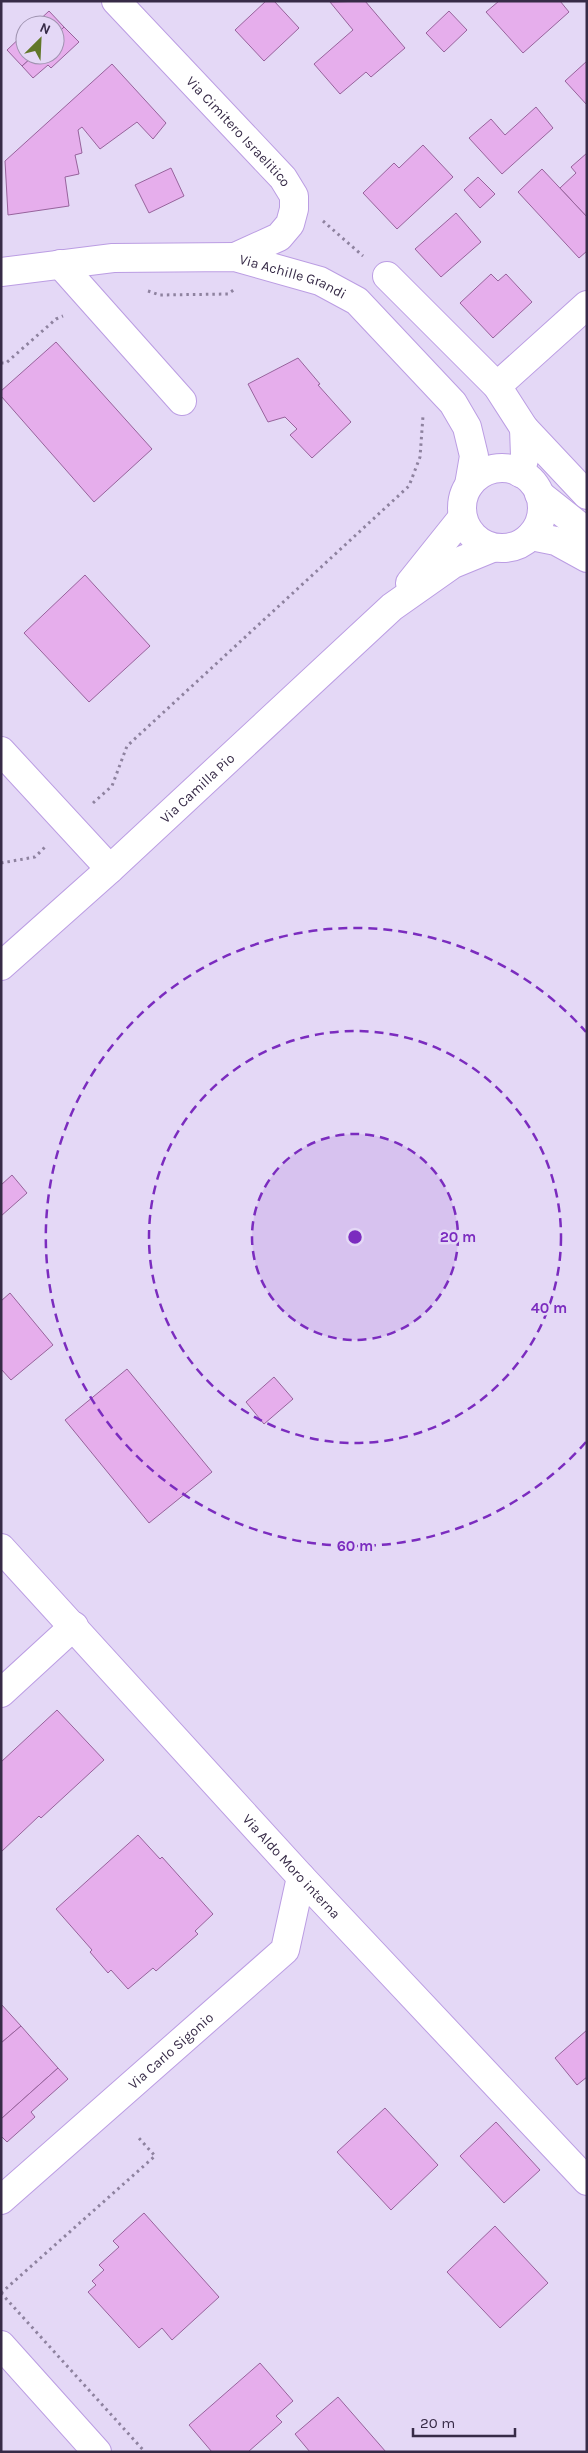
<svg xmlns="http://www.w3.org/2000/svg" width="588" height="2453" font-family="Karla,sans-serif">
<rect width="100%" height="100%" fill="#e4d8f6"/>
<g fill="#e6aeec" stroke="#97639c">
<polygon points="266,1 274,1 299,28 264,61 235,30"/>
<polygon points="365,1 405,48 371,77 366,72 340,94 314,64 353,30 330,2"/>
<polygon points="499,1 560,1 569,12 523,53 486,12"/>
<polygon points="49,11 64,27 55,36 55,25 34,25"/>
<polygon points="449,11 467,30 444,52 426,33"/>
<polygon points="64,27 79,42 51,68 48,65 33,78 22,66 34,55 55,55 55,36"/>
<polygon points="25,33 25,55 34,55 22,66 7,50"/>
<polygon points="587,61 587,105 565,81"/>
<polygon points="112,64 166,123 153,139 137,122 100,149 82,127 78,130 82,153 75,155 79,174 65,177 69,206 8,215 5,161"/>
<polygon points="536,107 553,128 502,174 469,138 491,119 505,135"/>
<polygon points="423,145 453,177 397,229 363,193 394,163 399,168"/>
<polygon points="587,153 587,217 560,188 576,173 571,167"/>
<polygon points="171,168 184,196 149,213 135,185"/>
<polygon points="542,169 587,217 587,251 579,258 518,192"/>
<polygon points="478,177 495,194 480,208 464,190"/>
<polygon points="456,213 481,242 441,277 415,249"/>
<polygon points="491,274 498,281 506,274 532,302 493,338 460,303"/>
<polygon points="56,342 152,449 94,502 1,396 1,391"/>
<polygon points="298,358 320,384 318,385 351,422 312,458 290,435 297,429 285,417 268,422 248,384"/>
<polygon points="85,575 150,646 89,702 24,633"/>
<polygon points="12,1175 27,1193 1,1216 1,1185"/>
<polygon points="10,1293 53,1345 11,1380 1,1369 1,1301"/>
<polygon points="127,1369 212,1472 149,1523 65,1420"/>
<polygon points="274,1377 293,1399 264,1424 246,1402"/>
<polygon points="57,1710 104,1760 41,1818 39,1816 1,1852 1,1762"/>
<polygon points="138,1835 160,1859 162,1857 213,1914 195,1931 198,1934 156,1971 153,1968 128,1989 111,1970 108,1973 90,1952 92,1950 56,1909"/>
<polygon points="1,2004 21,2026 1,2043"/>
<polygon points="21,2026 58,2068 1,2119 1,2043"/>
<polygon points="587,2030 587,2077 577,2085 555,2058"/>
<polygon points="58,2068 68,2079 31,2112 35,2117 7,2142 1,2136 1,2119"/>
<polygon points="385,2108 438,2165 391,2210 337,2152"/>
<polygon points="496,2122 540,2170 504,2203 460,2156"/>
<polygon points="144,2213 219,2297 172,2340 162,2328 139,2348 88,2292 96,2285 92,2281 104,2270 99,2265 119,2247 113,2241"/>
<polygon points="495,2226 548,2283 500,2328 447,2272"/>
<polygon points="260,2363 293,2401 276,2416 282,2422 248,2452 212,2452 189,2425"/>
<polygon points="338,2397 386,2452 310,2452 295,2434"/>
</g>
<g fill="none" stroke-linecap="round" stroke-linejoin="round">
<defs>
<g id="minor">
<path id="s1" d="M116,1l167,177 11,18v13l-4,15 -11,13 -44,20"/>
<polyline points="60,264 182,401"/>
<path id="s2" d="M1,272l112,-14 122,-1 85,24 37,20 96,102 14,24 7,29 -5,29"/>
<polyline points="387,276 497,386 524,428 587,495"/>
<polyline points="497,386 587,305"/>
<polyline points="520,473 525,456 524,428"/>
<polyline points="1,751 110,869"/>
<path id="s3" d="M1,1548l300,329 286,304"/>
<polyline points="1,1693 74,1626"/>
<path id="s4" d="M1,2200l284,-250 16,-73"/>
<polyline points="1,2345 97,2452"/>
</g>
<g id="tertiary">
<circle cx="502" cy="508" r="40"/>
<polyline points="539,494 587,532"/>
<polyline points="531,536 556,541 587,558"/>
<polyline points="410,583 462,518"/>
<path id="s5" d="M1,966l109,-97 282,-262 61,-43 39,-16"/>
</g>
</defs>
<use href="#minor" stroke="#bb9de3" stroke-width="30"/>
<use href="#tertiary" stroke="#bb9de3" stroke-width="30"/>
<g stroke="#8e829f" stroke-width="3" stroke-dasharray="2.5 4" stroke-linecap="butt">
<polyline points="323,221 363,256"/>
<polyline points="148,291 160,295 228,294 235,289"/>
<polyline points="1,363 6,363 56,319 63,316"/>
<polyline points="93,803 112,786 127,746 409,486 420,457 423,416"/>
<polyline points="1,863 35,857 46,846"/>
<polyline points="1,2293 155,2156 137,2136"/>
<polyline points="1,2293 145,2452"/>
</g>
<use href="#minor" stroke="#fff" stroke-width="28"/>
<use href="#tertiary" stroke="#fff" stroke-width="28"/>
</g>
<circle cx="355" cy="1237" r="103" fill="#7b2cbf" fill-opacity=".12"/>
<g fill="none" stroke="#7b2cbf" stroke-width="2.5" stroke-dasharray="9 6">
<circle cx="355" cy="1237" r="103"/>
<circle cx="355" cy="1237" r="206"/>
<path d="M586 1442A309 309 0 1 1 586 1032"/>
</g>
<g text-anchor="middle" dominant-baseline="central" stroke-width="5" stroke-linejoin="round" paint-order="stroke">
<g font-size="14" fill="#372b47" stroke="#e4d8f6">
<text stroke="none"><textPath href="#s1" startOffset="179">Via Cimitero Israelitico</textPath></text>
<text stroke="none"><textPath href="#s2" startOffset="296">Via Achille Grandi</textPath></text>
<text stroke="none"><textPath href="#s5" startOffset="265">Via Camilla Pio</textPath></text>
<text stroke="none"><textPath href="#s3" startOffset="431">Via Aldo Moro interna</textPath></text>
<text stroke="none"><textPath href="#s4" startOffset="226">Via Carlo Sigonio</textPath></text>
</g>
</g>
<circle cx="355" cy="1237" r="8" fill="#7b2cbf" stroke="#e4d8f6" stroke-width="2.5"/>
<g font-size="15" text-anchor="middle" font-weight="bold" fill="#7b2cbf" stroke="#e4d8f6" stroke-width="5" stroke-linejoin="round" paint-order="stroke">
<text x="458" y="1242">20 m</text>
<text x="549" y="1313">40 m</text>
<text x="355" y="1551">60 m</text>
</g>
<rect width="588" height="2453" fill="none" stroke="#372b47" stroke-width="5"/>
<g transform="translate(40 40) rotate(24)"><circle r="24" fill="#e4d8f6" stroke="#9f93b0"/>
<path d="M0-4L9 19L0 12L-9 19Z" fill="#617728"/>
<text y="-8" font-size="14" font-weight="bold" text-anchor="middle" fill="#372b47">N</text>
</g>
<path d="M413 2428v8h102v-8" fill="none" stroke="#372b47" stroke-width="2.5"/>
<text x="420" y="2428" font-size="15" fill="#372b47" stroke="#e4d8f6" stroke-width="4" paint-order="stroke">20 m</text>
</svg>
